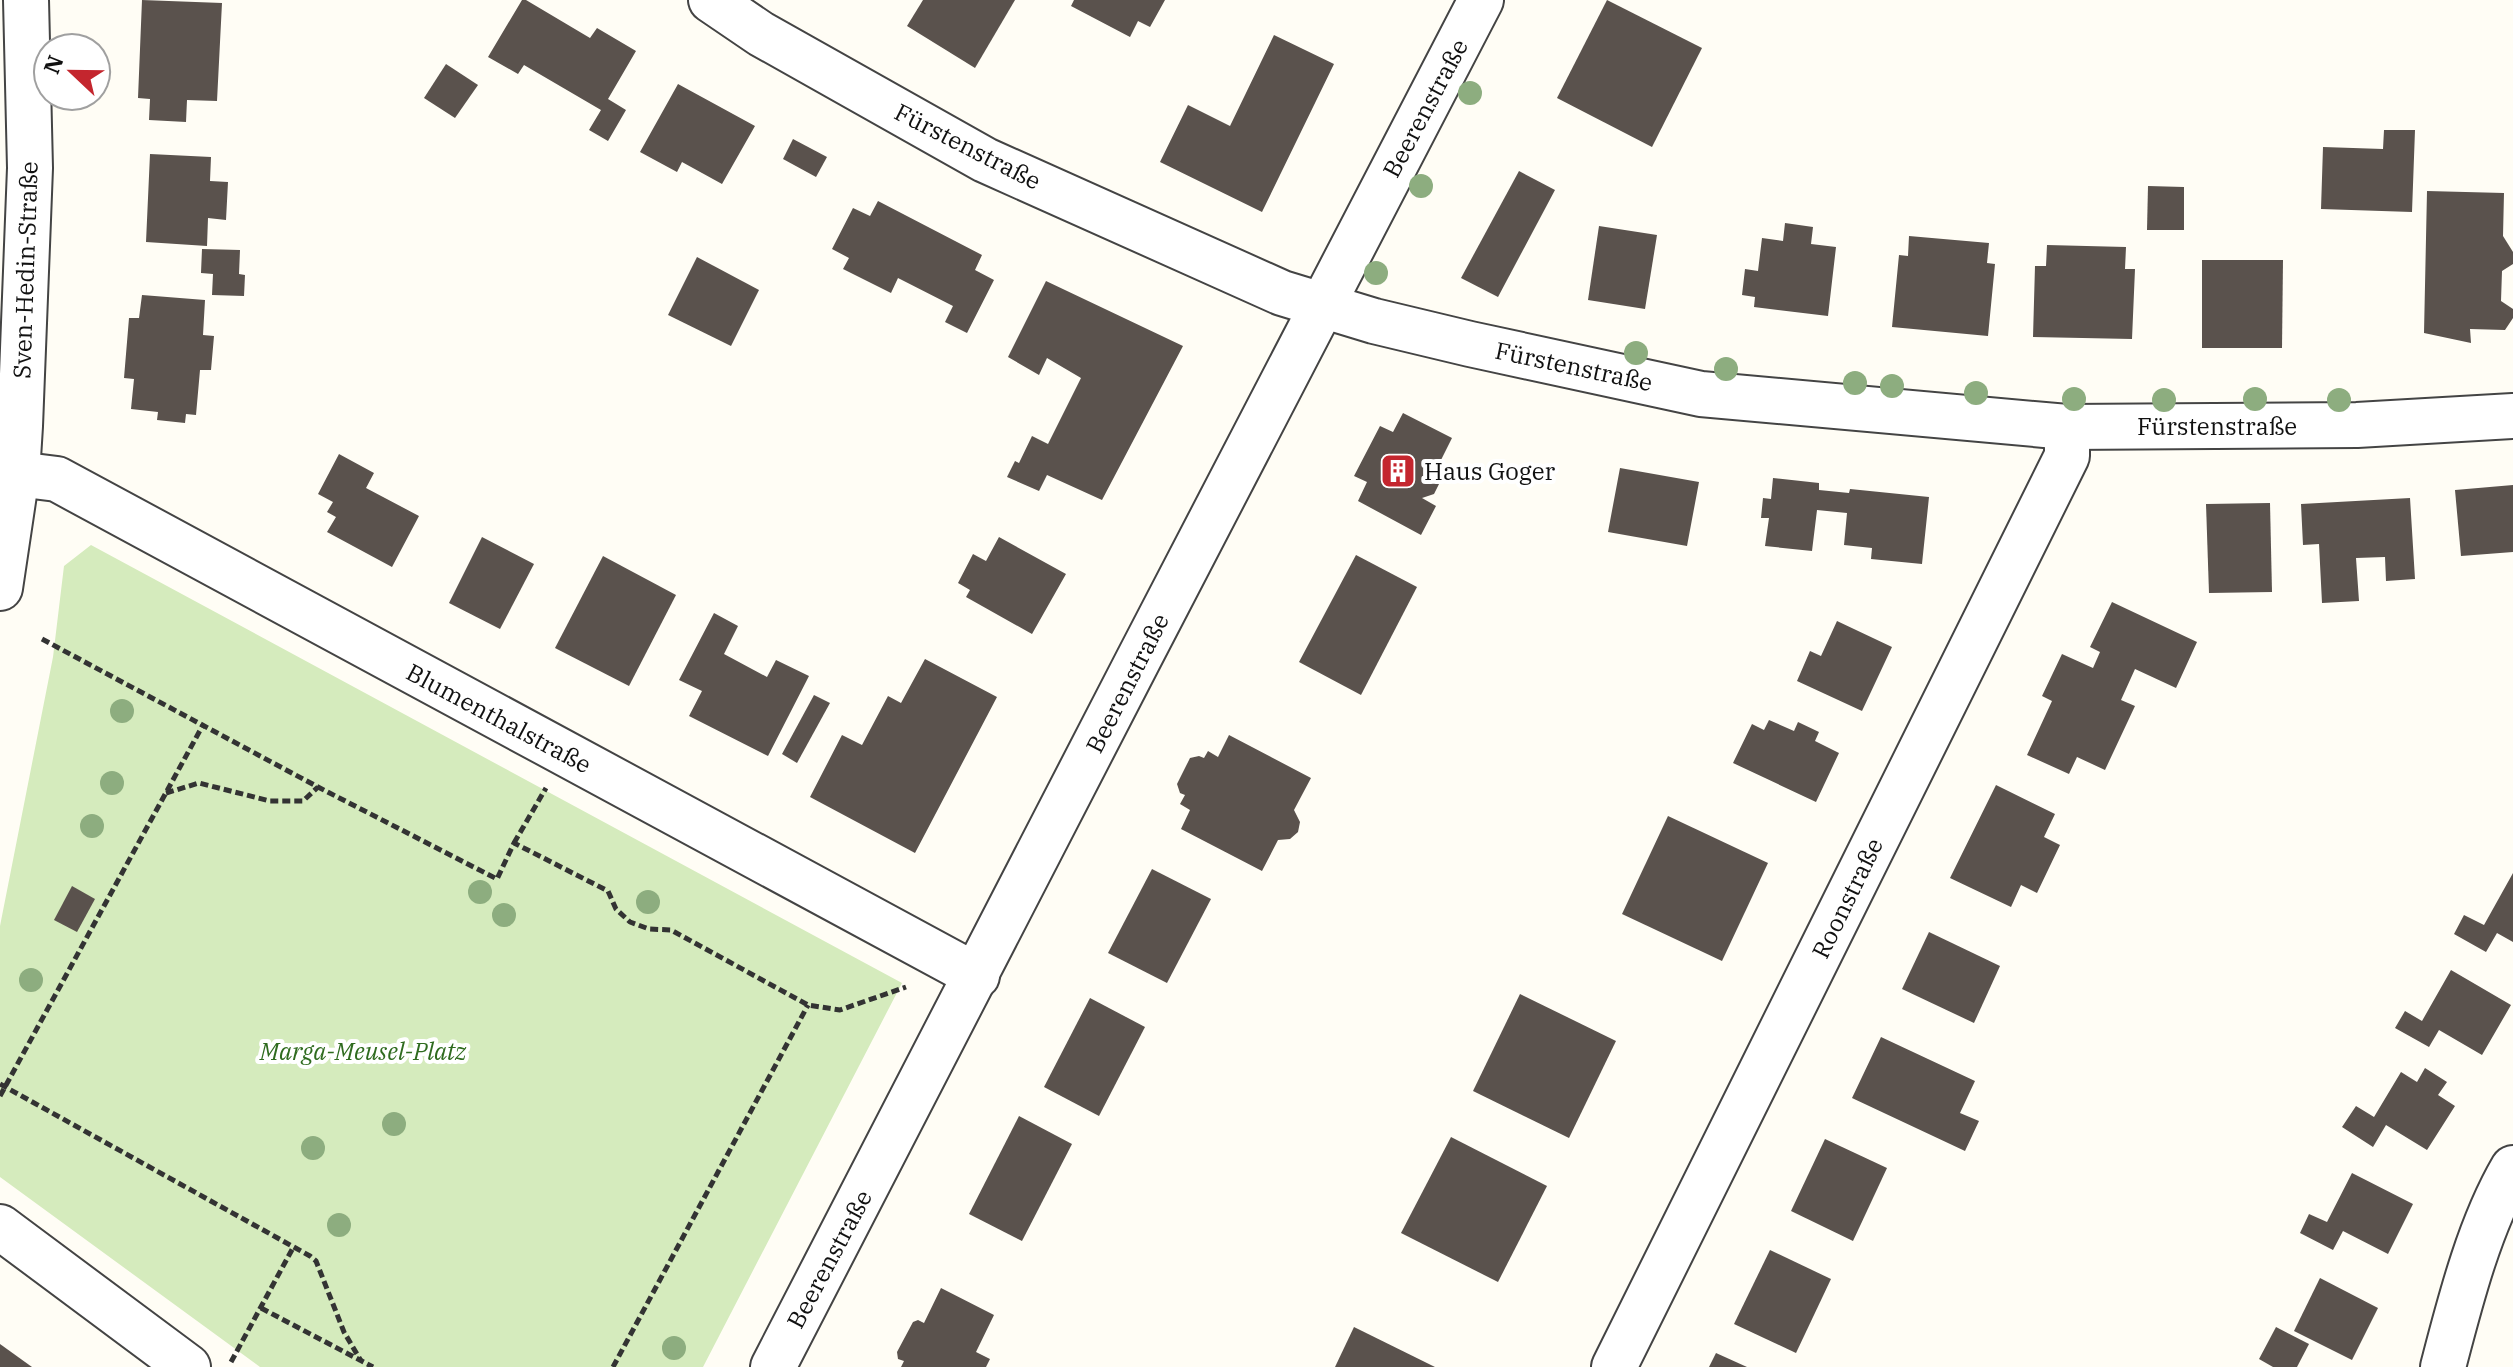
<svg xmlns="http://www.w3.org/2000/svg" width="2513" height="1367" font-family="'IBM Plex Serif',serif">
<rect width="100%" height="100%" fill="#fffdf5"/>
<polygon fill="#d5ebbd" points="91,545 902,983 703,1367 260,1367 0,1177 0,926 53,657 64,566"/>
<g fill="#5a524d">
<polygon points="142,0 222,3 217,101 187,100 186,122 149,120 150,99 138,98"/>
<polygon points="522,0 526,0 590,38 597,28 636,51 608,99 626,110 608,141 589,130 601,110 524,65 518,74 488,57"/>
<polygon points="923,0 1015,0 975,68 907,26"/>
<polygon points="1074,0 1165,0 1150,27 1138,21 1130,37 1071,6"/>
<polygon points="1607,0 1702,48 1652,147 1557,98"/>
<polygon points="1274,35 1334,64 1262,212 1160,162 1188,105 1230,126"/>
<polygon points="446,64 478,85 455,118 424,98"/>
<polygon points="678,84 755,126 722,184 682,162 677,172 640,152"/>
<polygon points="2384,130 2415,130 2412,212 2321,209 2323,147 2383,149"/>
<polygon points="793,139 827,157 816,177 783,159"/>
<polygon points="150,154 211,157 210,181 228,182 226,220 208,218 207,246 146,242"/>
<polygon points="1519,171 1555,190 1498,297 1461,278"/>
<polygon points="2148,186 2184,187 2184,230 2147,230"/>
<polygon points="2427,191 2504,193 2503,236 2513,252 2513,264 2502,271 2501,301 2513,309 2513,318 2505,330 2470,329 2471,343 2424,333"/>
<polygon points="878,201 982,255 975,270 994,280 967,333 945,322 953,306 898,278 891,293 843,269 849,258 832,249 853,208 870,216"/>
<polygon points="1785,223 1813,227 1811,244 1836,247 1828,316 1754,307 1755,297 1742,295 1745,269 1758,271 1762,238 1783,241"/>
<polygon points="1599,226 1657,235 1645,309 1588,300"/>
<polygon points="1909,236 1989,243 1987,263 1995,264 1988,336 1892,327 1899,255 1908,256"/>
<polygon points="2047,245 2126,247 2125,269 2135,269 2132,339 2033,337 2035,266 2046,266"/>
<polygon points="202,249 240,250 239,274 245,275 244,296 212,295 213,274 201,273"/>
<polygon points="697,257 759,290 731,346 668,315"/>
<polygon points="2202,260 2283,260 2282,348 2202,348"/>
<polygon points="1046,281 1183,346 1102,500 1047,475 1039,491 1007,477 1015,461 1019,463 1032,436 1048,444 1081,378 1047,358 1039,375 1008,357"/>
<polygon points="142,295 205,300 203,335 214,336 211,370 200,370 196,415 186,414 185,423 157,420 158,412 131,409 134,379 124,378 129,318 139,318"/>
<polygon points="1403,413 1452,438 1438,466 1441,480 1434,494 1422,498 1436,506 1421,535 1358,501 1367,482 1354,476 1380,426 1393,432"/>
<polygon points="339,454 374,473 366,488 419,516 392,567 327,532 336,517 327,512 333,502 318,494"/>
<polygon points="1620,468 1699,482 1687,546 1608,532"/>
<polygon points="1773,478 1819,483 1819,490 1849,493 1850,489 1929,497 1922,564 1871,559 1872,548 1844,545 1847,513 1817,510 1812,551 1765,546 1769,518 1761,518 1763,498 1771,499"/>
<polygon points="2513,485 2513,552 2461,556 2455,490"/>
<polygon points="2410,498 2415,579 2386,581 2385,557 2356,558 2359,601 2322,603 2319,544 2303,545 2301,504"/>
<polygon points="2270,503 2272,592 2209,593 2206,504"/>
<polygon points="482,537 534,564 500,629 449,603"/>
<polygon points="999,537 1066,574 1032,634 966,597 970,590 958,583 973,554 986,561"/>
<polygon points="1356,555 1417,587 1361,695 1299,662"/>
<polygon points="603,556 676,595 629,686 555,648"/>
<polygon points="2112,602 2197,642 2176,688 2135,669 2121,700 2135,706 2105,770 2077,757 2069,774 2027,755 2052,701 2042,696 2062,654 2093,668 2100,652 2090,647"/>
<polygon points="714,613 738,626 724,654 767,677 776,660 809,676 768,756 689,716 702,691 679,680"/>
<polygon points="1837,621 1892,647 1862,711 1797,681 1810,651 1821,656"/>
<polygon points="925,659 997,697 915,853 810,797 842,735 862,745 888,696 901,703"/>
<polygon points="814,695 830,703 797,763 782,754"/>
<polygon points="1769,720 1794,731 1798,722 1819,732 1815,741 1839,753 1816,802 1733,763 1752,724 1764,730"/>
<polygon points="1229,735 1311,778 1294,810 1300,822 1298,832 1290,839 1278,840 1262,871 1181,829 1190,810 1180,804 1185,795 1180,793 1177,784 1190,758 1199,756 1204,758 1208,751 1218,757"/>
<polygon points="1996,785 2055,814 2044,837 2060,845 2037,893 2021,885 2011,907 1950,878"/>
<polygon points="1668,816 1768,863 1722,961 1622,914"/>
<polygon points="1152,869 1211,899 1167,983 1108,953"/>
<polygon points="2513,873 2513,942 2497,933 2486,952 2454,934 2464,915 2484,925"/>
<polygon points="72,886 95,899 77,932 54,920"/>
<polygon points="1929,932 2000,966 1974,1023 1902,989"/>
<polygon points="2451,970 2511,1005 2482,1055 2439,1030 2429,1047 2395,1028 2405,1011 2422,1021"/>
<polygon points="1520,994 1616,1041 1569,1138 1473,1091"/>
<polygon points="1090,998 1145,1027 1099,1116 1044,1087"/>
<polygon points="1881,1037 1975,1081 1960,1113 1979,1121 1965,1151 1852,1098"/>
<polygon points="2425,1068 2447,1082 2438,1095 2455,1106 2427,1150 2386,1125 2373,1147 2342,1127 2356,1106 2374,1117 2401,1072 2417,1082"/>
<polygon points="1019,1116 1072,1144 1022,1241 969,1214"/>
<polygon points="1451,1137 1547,1186 1498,1282 1401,1233"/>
<polygon points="1825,1139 1887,1168 1853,1241 1791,1211"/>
<polygon points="2352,1173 2413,1204 2388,1254 2343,1231 2333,1250 2300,1233 2309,1214 2327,1222"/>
<polygon points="1770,1250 1831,1279 1796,1353 1734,1324"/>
<polygon points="2320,1278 2378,1308 2352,1360 2294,1331"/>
<polygon points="941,1288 994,1315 976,1352 990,1359 986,1367 901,1367 904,1361 898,1359 897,1352 913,1322 918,1320 924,1323"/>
<polygon points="1354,1327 1435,1367 1335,1367"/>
<polygon points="2276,1327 2309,1344 2297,1367 2273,1367 2259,1359"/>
<polygon points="0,1344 32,1367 0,1367"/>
<polygon points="1716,1353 1747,1367 1709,1367"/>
</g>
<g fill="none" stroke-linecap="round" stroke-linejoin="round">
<defs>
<g id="street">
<polyline points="711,0 761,34 985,160 1282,293 1374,321 1470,344 1701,394 2067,427 2357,425 2513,416"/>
<polyline points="17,474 57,479 977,976"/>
<polyline points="0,588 17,474 20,426 30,168 26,0"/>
<polyline points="0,1227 188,1367"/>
<path d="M773,1367c237,-455 469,-913 708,-1367"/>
<polyline points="1614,1367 2067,456 2067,427"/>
<path d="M2443,1367c17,-65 36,-141 70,-199"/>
</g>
</defs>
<use href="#street" stroke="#444" stroke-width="48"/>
<g stroke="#333" stroke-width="5" stroke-dasharray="8 4" stroke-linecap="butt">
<polyline points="42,639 318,787 497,879 514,843 608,891 616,909 630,922 649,929 671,930 808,1005 840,1010 906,987"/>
<polyline points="166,793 199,783 270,801 303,801 318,787"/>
<polyline points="514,843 546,788"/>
<polyline points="0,1084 310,1256 316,1261 344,1332 361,1361"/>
<polyline points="0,1096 203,725"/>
<polyline points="261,1308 373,1367"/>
<polyline points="231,1362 294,1246"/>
<polyline points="613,1367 808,1005"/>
</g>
<use href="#street" stroke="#fff" stroke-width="44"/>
</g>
<g fill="#8dad7f">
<circle cx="1470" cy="93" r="12"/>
<circle cx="1421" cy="186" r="12"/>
<circle cx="1376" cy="273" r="12"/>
<circle cx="1636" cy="353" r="12"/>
<circle cx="1726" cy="369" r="12"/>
<circle cx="1855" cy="383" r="12"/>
<circle cx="1892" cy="386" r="12"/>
<circle cx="1976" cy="393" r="12"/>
<circle cx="2074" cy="399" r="12"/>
<circle cx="2255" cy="399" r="12"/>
<circle cx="2164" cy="400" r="12"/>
<circle cx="2339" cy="400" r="12"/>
<circle cx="122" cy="711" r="12"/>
<circle cx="112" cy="783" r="12"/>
<circle cx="92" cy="826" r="12"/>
<circle cx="480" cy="892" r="12"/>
<circle cx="648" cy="902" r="12"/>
<circle cx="504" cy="915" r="12"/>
<circle cx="31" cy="980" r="12"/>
<circle cx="394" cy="1124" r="12"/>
<circle cx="313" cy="1148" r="12"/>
<circle cx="339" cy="1225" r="12"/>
<circle cx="674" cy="1348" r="12"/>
</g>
<defs>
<symbol id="building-square" viewBox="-11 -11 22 22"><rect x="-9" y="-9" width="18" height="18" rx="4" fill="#c4262e" stroke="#fff"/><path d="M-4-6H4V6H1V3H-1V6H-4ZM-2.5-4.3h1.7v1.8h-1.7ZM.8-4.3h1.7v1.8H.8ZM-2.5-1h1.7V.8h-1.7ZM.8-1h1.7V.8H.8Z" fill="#fff"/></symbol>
</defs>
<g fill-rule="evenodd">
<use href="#building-square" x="1378" y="451" width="40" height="40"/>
</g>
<g text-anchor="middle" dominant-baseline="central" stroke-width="8" stroke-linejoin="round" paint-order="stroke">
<g font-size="24" fill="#111" stroke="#fff">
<text transform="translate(1425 108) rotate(-62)">Beerenstraße</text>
<text transform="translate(968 146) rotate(27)">Fürstenstraße</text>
<text transform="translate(25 270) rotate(-88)">Sven-Hedin-Straße</text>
<text transform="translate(1574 366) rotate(12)">Fürstenstraße</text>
<text x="2217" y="426">Fürstenstraße</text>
<text transform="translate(1127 683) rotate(-63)">Beerenstraße</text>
<text transform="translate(499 718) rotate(28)">Blumenthalstraße</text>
<text transform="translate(1847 898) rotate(-64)">Roonstraße</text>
<text transform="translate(829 1259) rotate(-62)">Beerenstraße</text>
</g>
<g font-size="24" fill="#111" stroke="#fff" text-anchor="start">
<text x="1424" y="471">Haus Goger</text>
</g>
<g font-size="24" font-style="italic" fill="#2f6b1f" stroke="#fff">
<text x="363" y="1051">Marga-Meusel-Platz</text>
</g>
</g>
<g transform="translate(72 72) rotate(292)"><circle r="38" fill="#ffffff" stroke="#a0a0a0" stroke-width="2"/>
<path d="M0-6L14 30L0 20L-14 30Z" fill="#c4262e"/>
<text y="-12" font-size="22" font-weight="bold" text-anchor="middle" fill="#111111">N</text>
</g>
</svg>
